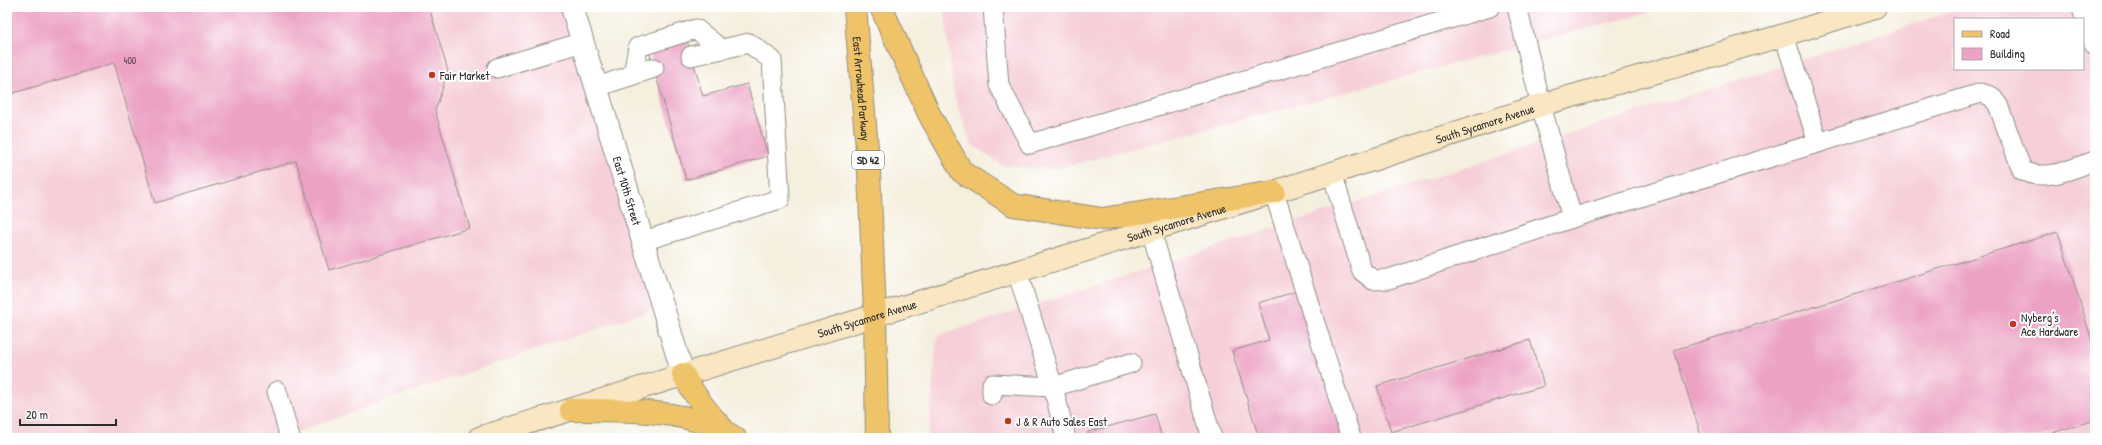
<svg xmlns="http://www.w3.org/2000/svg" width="2102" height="445" font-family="'Patrick Hand',sans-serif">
<rect width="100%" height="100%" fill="#fff"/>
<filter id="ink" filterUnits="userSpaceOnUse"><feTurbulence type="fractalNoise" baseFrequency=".025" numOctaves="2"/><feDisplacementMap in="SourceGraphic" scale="8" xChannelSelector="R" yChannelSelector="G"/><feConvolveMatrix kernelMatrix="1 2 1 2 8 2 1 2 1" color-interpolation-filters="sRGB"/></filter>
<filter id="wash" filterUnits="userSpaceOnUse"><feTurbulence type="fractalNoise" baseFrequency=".012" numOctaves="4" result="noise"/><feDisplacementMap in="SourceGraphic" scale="16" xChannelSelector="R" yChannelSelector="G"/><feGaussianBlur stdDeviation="0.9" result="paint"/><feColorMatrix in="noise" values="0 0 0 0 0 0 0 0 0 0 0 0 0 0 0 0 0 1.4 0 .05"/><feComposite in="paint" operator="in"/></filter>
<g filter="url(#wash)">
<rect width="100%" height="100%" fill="#f5efde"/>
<g fill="#f6cfd8" fill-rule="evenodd">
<polygon points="7,7 572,7 663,306 278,438 7,438"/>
<polygon points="944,7 1669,7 1056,169 1004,166 971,144 954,95"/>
<path d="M1966,7h129v429l-6,2h-1161l9,-102zM1955,19h128v50h-128z"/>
</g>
<g id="blocks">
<g fill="#eca2c4">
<polygon points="7,7 429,7 448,71 435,111 470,228 329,270 296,161 155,203 114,63 7,95"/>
<polygon points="686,37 703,96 747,84 768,156 686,180 648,48"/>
<polygon points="2058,232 2095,350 2095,420 2035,438 1702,438 1674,350"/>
<polygon points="1298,291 1342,438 1259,438 1232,351 1269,340 1258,303"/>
<polygon points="1530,340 1544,386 1391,432 1377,386"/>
<polygon points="1155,414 1162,438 1089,438 1088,432"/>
</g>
</g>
</g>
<g filter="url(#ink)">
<use href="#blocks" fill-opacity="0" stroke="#908d84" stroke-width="1"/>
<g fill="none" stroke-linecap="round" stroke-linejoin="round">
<defs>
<g id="service">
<polyline points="993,7 999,85 1030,144 1490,7"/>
<path d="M1517,7l24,98 31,113 409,-125 10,3 7,9 24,65c23,13 50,-2 73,-9"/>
<polyline points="1784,35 1818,143"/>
<polyline points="497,68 583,42"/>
<polyline points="633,75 638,47 696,29 721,49"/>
<polyline points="597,87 654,68"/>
<polyline points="1332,173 1362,271 1373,280 1389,279 1572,218"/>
<polyline points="1274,192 1351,438"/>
<polyline points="1151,230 1212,438"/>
<polyline points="643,241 780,199 772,60 749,43 691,56"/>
<polyline points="1017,271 1053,387 1066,438"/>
<polyline points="277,391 290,438"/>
<polyline points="992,395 992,384 1053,387 1131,363"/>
</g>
<g id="minor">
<path id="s1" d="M572,7l111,367"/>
<polyline points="2083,7 2095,43"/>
</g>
<g id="secondary">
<path id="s2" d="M479,438l795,-246 267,-87 243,-70 91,-28"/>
</g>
<g id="primary">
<path id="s3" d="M855,7l14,165 6,142 2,124"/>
<polyline points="881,7 929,114 962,172 1013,205 1102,219 1274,192"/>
<path d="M683,374c11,22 24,38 40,55"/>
<path d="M571,410c52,0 119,-2 164,28"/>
</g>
</defs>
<use href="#service" stroke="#908d84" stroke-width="21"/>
<use href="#minor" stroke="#908d84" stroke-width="24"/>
<use href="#secondary" stroke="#908d84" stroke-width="24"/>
<use href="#primary" stroke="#908d84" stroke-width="24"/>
<use href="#service" stroke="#fff" stroke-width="19"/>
<use href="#minor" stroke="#fff" stroke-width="22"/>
<use href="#secondary" stroke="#f9e7c3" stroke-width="22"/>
<use href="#primary" stroke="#efc469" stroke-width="22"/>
</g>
</g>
<g fill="#c8321e" stroke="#fff" stroke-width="1.5">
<circle cx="432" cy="75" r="4"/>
<circle cx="2013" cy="324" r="4"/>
<circle cx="1008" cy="421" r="4"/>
</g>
<g text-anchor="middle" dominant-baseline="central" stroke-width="4" stroke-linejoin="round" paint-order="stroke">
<g font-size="10" fill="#5b4951">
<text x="130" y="60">400</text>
</g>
<rect fill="#fff" stroke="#6b6b6b" stroke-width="1" x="852" y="151" width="32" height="18" rx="3"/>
<g font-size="11" font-weight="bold" fill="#2b2b2b">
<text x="868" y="160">SD 42</text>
</g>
<g font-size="12" fill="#2b2b2b" stroke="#fff" text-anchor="start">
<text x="440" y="75">Fair Market</text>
<text x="2021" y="317">Nyberg's<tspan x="2021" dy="14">Ace Hardware</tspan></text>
<text x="1016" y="421">J &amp; R Auto Sales East</text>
</g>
<g font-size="12" fill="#2b2b2b" stroke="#fff">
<text stroke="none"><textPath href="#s3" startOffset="82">East Arrowhead Parkway</textPath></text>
<text stroke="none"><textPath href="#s2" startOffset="1054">South Sycamore Avenue</textPath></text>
<text stroke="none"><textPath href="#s1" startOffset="192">East 10th Street</textPath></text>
<text stroke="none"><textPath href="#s2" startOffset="730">South Sycamore Avenue</textPath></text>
<text stroke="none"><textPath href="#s2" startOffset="406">South Sycamore Avenue</textPath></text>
</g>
</g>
<rect width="2102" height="445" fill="none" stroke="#fff" stroke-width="24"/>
<rect x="1954" y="18" width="130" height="52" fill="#ffffff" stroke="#aaaaaa"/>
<rect x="1962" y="31" width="20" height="6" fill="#efc469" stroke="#aaaaaa"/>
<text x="1990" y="38" font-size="12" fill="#2b2b2b">Road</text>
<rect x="1962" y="48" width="20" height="12" fill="#eca2c4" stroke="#aaaaaa"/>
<text x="1990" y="58" font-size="12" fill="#2b2b2b">Building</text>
<path d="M20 419v6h96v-6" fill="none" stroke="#2b2b2b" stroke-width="2"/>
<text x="26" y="419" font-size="12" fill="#2b2b2b" stroke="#ffffff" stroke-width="3" paint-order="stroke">20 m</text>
</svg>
